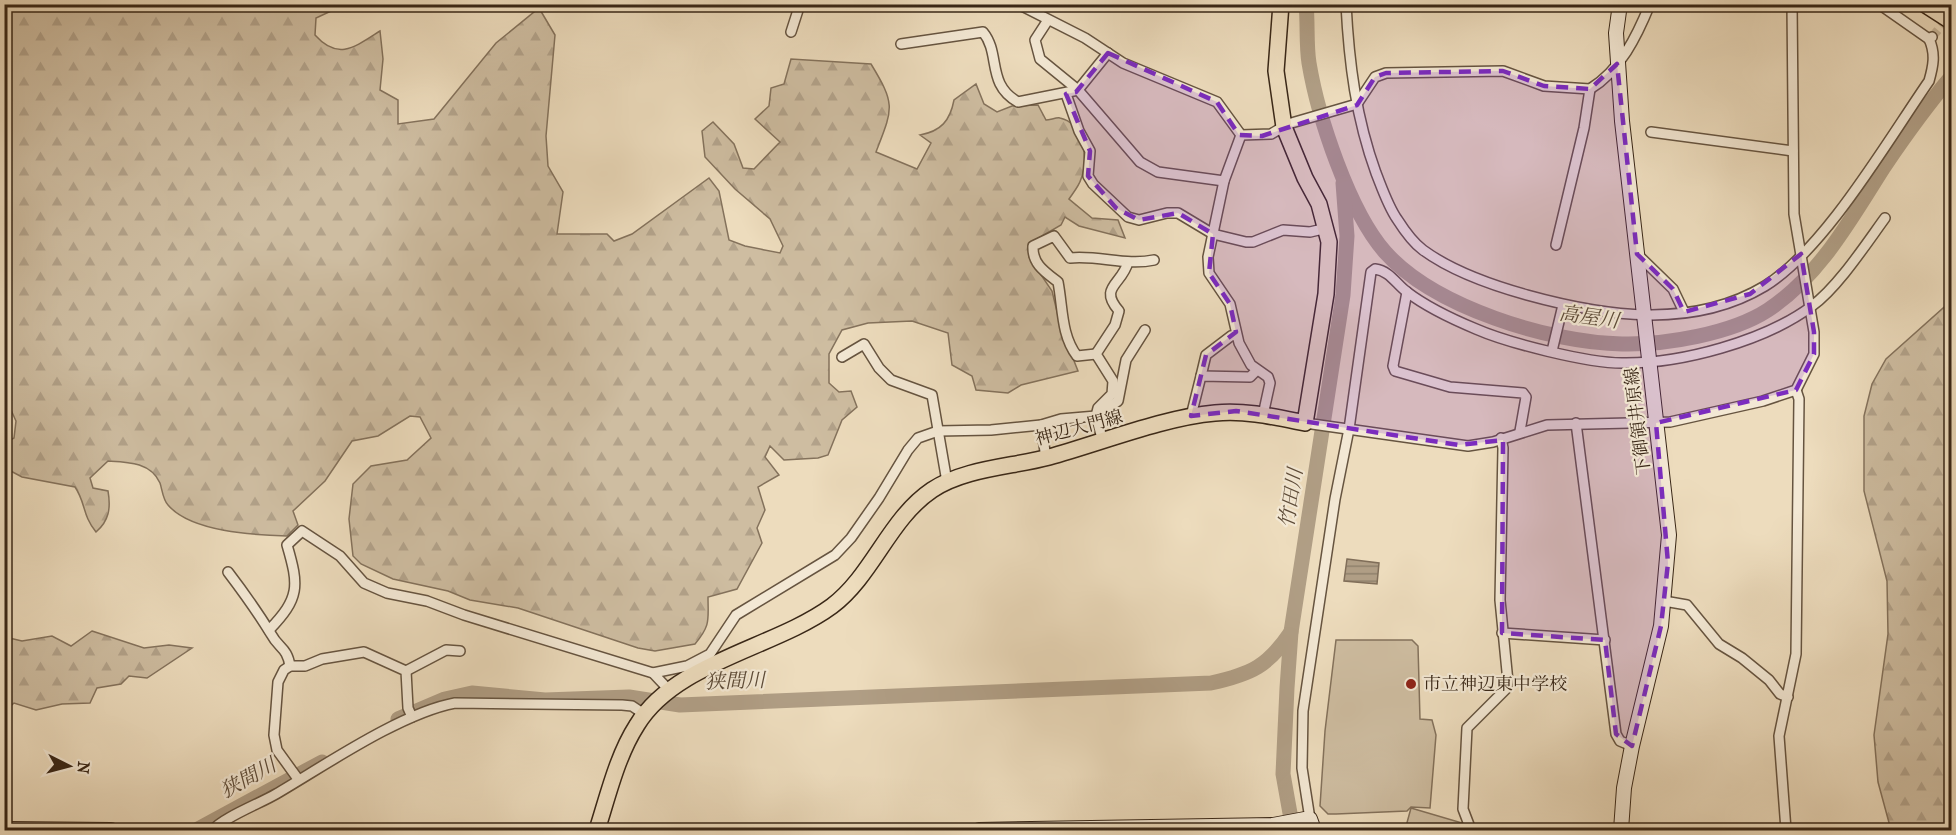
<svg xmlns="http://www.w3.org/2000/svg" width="1956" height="835" font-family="'IM FELL French Canon','Noto Serif JP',serif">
<defs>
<pattern id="forest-firs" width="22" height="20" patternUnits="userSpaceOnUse" patternTransform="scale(1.5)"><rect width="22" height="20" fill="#cebda1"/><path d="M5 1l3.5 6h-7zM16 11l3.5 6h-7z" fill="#b2a28a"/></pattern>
<pattern id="water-rules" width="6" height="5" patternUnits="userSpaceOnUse" patternTransform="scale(1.5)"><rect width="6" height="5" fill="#b09e85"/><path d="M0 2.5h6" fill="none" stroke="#90816c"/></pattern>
</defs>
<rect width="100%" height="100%" fill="#eddcbd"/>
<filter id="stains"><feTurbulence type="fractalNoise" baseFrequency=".00333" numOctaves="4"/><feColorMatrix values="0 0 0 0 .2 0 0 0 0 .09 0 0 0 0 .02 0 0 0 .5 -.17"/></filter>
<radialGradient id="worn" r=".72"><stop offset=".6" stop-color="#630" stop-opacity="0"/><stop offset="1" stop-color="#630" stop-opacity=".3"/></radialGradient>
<g fill="#cebda1" stroke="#84725c" stroke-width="1.5">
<polygon points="1336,640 1412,640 1418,646 1420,719 1432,720 1436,735 1430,808 1411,807 1407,811 1336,814 1328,814 1320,806 1325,731"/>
<polygon points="1411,808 1462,823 1460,830 1405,830"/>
</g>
<g fill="url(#forest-firs)" stroke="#84725c" stroke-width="1.5">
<path d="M5,5h339l-28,13 -1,17c23,26 40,12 65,-4l3,28 -3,31 18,10v24l36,-5 62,-76 43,-35 16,27 -9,101 2,30 15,26 -6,42h50l7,7 18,-7 77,-56 10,13 10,49 16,6 35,7 3,-7 -13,-27 -35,-30 -30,-32 -3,-26 11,-9 21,22 9,24 11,1 26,-27 -25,-23 14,-13 2,-18 13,-4 7,-25 80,5c25,41 22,44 5,88l41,17 14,-26 -11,-8c21,-4 30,-14 34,-35l22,-16 8,20 13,8 15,-6 26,-1 8,15c4,0 11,-3 14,-2 24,5 29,42 21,61 -2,7 -8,14 -12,20l23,19 26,2 7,18 -46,-12 -14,-9 -4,8 -31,18 -1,14 23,34 9,37 17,43 -57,14 -13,8 -32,-3 -4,-14 -20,-11 -4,-32 -36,-12 -44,2 -26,7 -13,24v29l10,9 12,-1 6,16 -15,13 -14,35 -10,3 -34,2 -14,-14 -5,11 14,18 -21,12 7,23 -8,18 5,15 -25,46 -29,8c0,23 3,28 -13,47l-40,7 -17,-3 -120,-40 -48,-8 -22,-9 -55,-12 -32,-15 -8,-8 -4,-37 4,-35 18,-18 36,-6 24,-22 -11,-21 -10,-1 -32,20 -26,5 -27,40 -32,30 5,14 -11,11c-33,-1 -96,-4 -119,-31 -5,-5 -6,-16 -8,-22 -9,-21 -33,-21 -52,-22l-18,17 3,10 15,3c3,17 1,30 -12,41 -14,-17 -10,-29 -21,-45l-53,-10 -17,-9v-25l9,-5 2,-17 -5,-11 -6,-2z"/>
<polygon points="1951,301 1951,830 1891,830 1878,782 1874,735 1888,634 1887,581 1864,491 1864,416 1872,384 1886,359"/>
<polygon points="92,631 144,648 169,645 192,648 147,678 129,676 121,684 97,688 90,703 62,704 36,710 14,703 5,711 5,637 22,641 52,636 71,646"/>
</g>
<polygon fill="url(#water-rules)" stroke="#806e59" stroke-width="1.5" points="1347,559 1379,563 1377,584 1344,581"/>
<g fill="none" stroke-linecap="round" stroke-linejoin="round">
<g stroke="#b09e85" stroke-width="15">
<path d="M1306,4c2,20 0,40 3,59 9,54 40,148 76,189 49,55 165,91 237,92 43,1 109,-10 146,-34 52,-34 84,-93 116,-143 21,-31 44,-63 68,-91"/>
<path d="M398,719l47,-20 27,-6 73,7 84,-3 51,8 531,-22c41,-9 57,-17 80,-51"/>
<polyline points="196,830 322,762"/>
<polyline points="1293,830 1283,774 1287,688 1291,632 1343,295 1347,236 1343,183"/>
</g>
<polyline stroke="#c9b89c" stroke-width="9" stroke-dasharray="9 4.5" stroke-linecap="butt" points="1932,37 1950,16"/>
<defs>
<g id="minor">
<path d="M1018,4l67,34 38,25 94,39 24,33 30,-1 17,-10 69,-20 18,-27 11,-4 117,-2 41,15 46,3c30,-18 47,-53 60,-85"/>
<path d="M1346,4c3,59 10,114 30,169 6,15 12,33 21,46 7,11 15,23 26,31 30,22 68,35 104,45 76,21 165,35 238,-9 60,-37 123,-146 164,-205 4,-14 7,-27 0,-42l3,-2"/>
<polyline points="1879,4 1929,39"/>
<polyline points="1951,4 1952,5"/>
<polyline points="1048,20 1035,40 1040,59 1078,90 1140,162 1158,172 1224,181"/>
<polyline points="791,32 800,4"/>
<path d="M901,44l82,-12c18,22 3,52 35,70l60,-12 30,-37"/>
<polyline points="1066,94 1079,131 1090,151 1088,176 1093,184 1128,217 1139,220 1167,213 1178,213 1213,234 1246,242 1253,242 1283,230 1310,232 1327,228"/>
<polyline points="1651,132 1793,151"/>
<polyline points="1241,135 1224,181 1208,257 1209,273 1230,304 1239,343 1251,365 1268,377 1270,383 1263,415"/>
<polyline points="1556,245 1584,128 1590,89"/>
<polyline points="1637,254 1673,289 1684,312"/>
<polyline points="1407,292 1393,366 1395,371 1450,387 1523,393 1526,397 1520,431"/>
<polyline points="1552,351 1563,305"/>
<path d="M1096,354l-19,2c-16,-21 -14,-48 -19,-74 -13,-10 -26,-18 -25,-36l21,-10 16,22c29,-3 56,8 84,2"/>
<polyline points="842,357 864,344 879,368 891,380 932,395 947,482"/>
<polyline points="1201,376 1206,355 1231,336 1236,335"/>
<polyline points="1191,416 1201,376 1250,377 1256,371"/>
<polyline points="1305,423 1468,446 1493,442 1547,425 1670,422 1763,401 1796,390 1814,354 1814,332 1794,214 1792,4"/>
<polyline points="1576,423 1616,734 1620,741 1632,746"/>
<polyline points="1041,425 1046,458"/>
<path d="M1103,442l-7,-26 2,-8 14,-14 1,-13 -17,-27 19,-29 4,-14c-21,-24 3,-26 9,-49"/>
<path d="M228,572c16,21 29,39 43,62 8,15 16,13 19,32"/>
<polyline points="1664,601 1687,605 1719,644 1742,658 1769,680 1780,694 1788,697"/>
<path d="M269,630c31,-32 30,-44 18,-85l15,-14 38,25 24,27 23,10 40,8 37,14 189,58 16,17"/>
<polyline points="1502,633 1605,640"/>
<polyline points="406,671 446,650 460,651"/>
<polyline points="653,673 687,666 710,654 736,615 835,555 851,538 879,498 908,450 918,438 938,431 991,430 1041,425 1061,419 1096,416 1118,401 1126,360 1145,330"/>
<polyline points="298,779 277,750 274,735 278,682 284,670 290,666 305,666 322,659 364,652 406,671 408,708 412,717"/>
<path d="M1310,819l-8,-51 1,-57 32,-212 14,-70 22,-157 4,-3c15,2 21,15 32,23 21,16 45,27 69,37 32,14 111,34 146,34 59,1 143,-22 190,-57 26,-19 54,-62 73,-88"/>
<path d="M213,830c9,-12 48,-27 63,-36 48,-28 125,-81 179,-91l167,2 10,1 12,8"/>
<polyline points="1471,830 1463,809 1467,728 1506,689 1508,682 1500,600 1503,448 1501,438"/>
<polyline points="1786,830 1779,736 1796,654 1799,399 1796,390"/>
</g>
<g id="secondary">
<polyline points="1620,4 1616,33 1622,121 1669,535 1661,626 1632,746 1624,788 1621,830"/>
<polyline points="4,829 111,830"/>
<polyline points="979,830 1273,825 1305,819 1310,819 1314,830"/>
</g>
<path id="primary" d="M597,830c11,-34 20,-74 40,-105 38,-63 138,-77 195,-119 41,-31 57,-87 100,-116 33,-22 80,-23 117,-33 51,-14 116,-40 166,-44 31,-3 60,4 90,10l21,-129 3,-52 -10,-38 -14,-26 -21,-51 -8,-56 5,-67"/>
<polyline id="trunk" points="1924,4 1952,22"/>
</defs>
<use href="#minor" stroke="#665440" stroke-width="12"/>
<use href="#secondary" stroke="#392717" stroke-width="16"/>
<use href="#primary" stroke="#392717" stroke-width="18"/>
<use href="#trunk" stroke="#392717" stroke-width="18"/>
<use href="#minor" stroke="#f3e8d4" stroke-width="9"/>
<use href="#secondary" stroke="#f3e8d4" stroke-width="14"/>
<use href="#primary" stroke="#eddcbd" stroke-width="15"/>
<use href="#trunk" stroke="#eddcbd" stroke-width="15"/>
</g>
<path fill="#7b2cbf" fill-opacity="0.2" stroke="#7b2cbf" stroke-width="4.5" stroke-dasharray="12 8" stroke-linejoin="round" d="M1108,53l109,49 22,33 23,1 95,-31 18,-28 11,-4 117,-2 41,15 46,3 27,-25 20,190 36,35 11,23 66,-18 51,-40 13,78v22l-18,36 -140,33 12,140 -7,63 -29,120 -16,-12 -11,-94 -103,-7 1,-193 -44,5 -223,-34 -45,5 15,-61 30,-23 -6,-28 -21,-31 4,-39 -35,-21 -39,7 -23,-12 -28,-32 2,-25 -24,-57 10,-2z"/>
<circle fill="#8f2418" stroke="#f3e8d4" stroke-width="2" cx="1411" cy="684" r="6"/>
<g text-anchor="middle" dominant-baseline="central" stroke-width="4.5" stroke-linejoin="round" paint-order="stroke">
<g font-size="18" fill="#392717" stroke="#f3e8d4">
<text transform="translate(1638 421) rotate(-97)">下御領井原線</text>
<text transform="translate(1079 428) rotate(-15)">神辺大門線</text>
</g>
<g font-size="18" fill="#392717" stroke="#f3e8d4" text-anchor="start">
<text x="1423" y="684">市立神辺東中学校</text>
</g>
<g font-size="20" font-style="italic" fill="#5d4b38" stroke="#f3e8d4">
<text transform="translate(1589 317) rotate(8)">高屋川</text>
<text transform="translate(1291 498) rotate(-81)">竹田川</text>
<text transform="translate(735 681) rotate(-2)">狭間川</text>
<text transform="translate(248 778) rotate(-29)">狭間川</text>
</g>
</g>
<rect width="1956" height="835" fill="none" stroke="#eddcbd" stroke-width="24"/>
<rect x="6" y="6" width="1944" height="823" fill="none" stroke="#392717" stroke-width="3"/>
<rect x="12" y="12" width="1932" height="811" fill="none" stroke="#392717" stroke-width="1.5"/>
<g transform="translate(69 766) rotate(96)" stroke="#f3e8d4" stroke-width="4.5" paint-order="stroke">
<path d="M0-4.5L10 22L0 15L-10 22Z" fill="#392717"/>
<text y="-9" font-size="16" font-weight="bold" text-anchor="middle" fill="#392717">N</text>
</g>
<rect width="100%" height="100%" filter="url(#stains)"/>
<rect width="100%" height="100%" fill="url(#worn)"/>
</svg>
